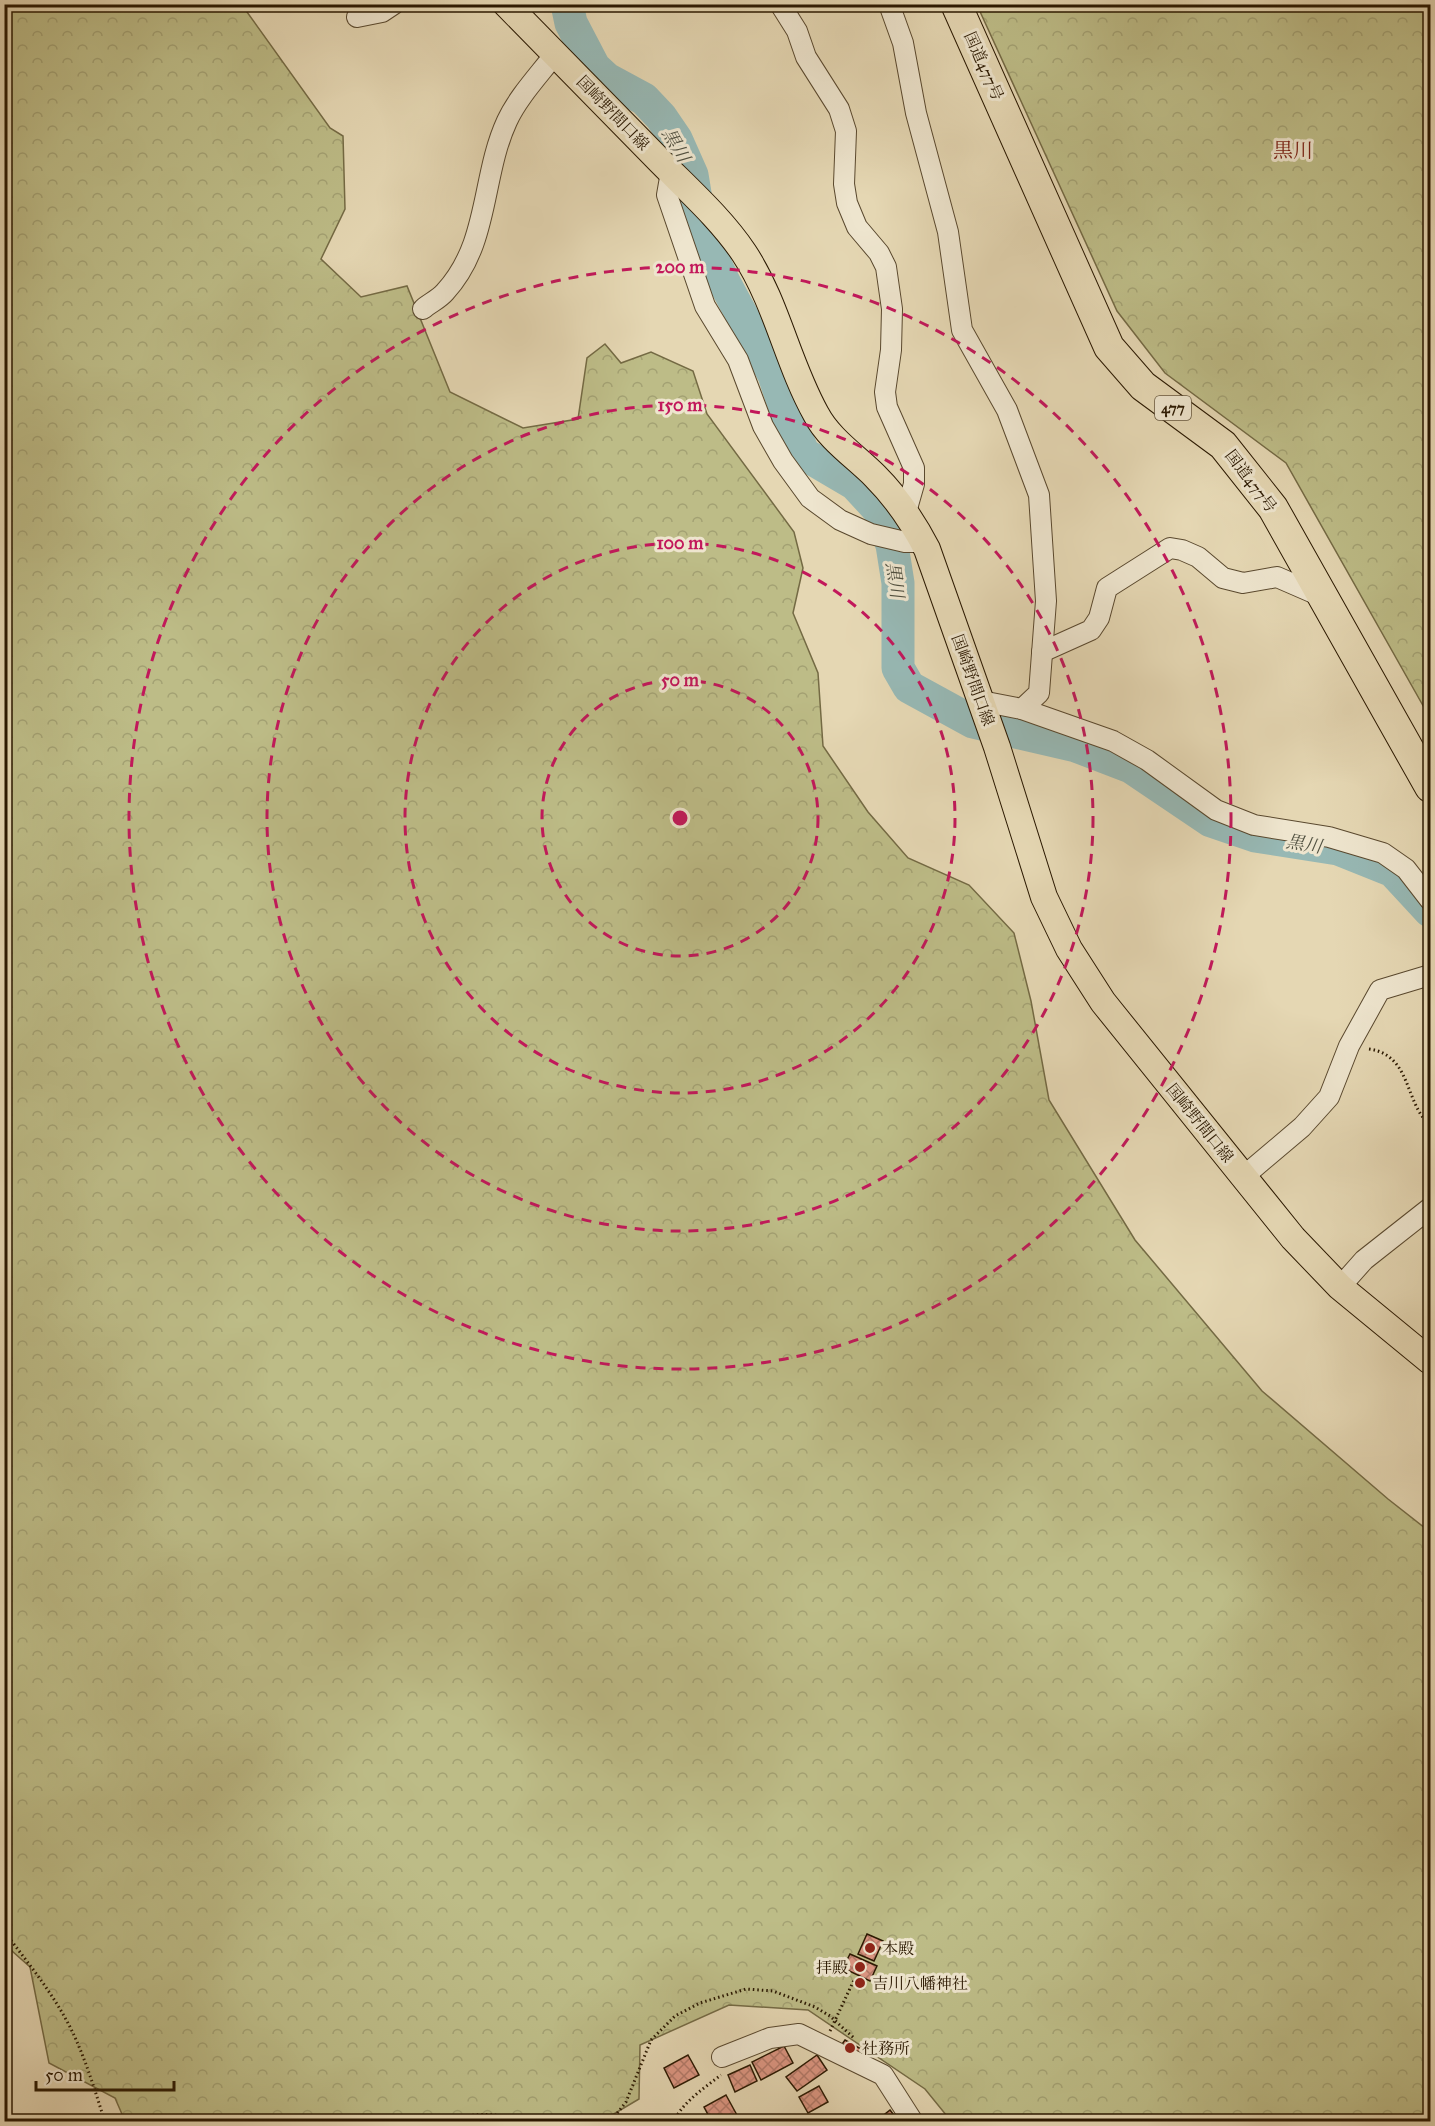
<svg xmlns="http://www.w3.org/2000/svg" width="1435" height="2126" font-family="'IM FELL Great Primer','Noto Serif JP',serif">
<defs>
<pattern id="forest-crowns" width="20" height="18" patternUnits="userSpaceOnUse" patternTransform="scale(1.5)"><rect width="20" height="18" fill="#bdbc87"/><path d="M2 6a3 3 0 1 1 6 0M12 15a3 3 0 1 1 6 0" fill="none" stroke="#a3a173"/></pattern>
<pattern id="building-cross-hatch" width="8" height="8" patternUnits="userSpaceOnUse" patternTransform="scale(1.5)"><rect width="8" height="8" fill="#dd9683"/><path d="M0 0l8 8M0 8l8-8" fill="none" stroke="#b37969"/></pattern>
</defs>
<rect width="100%" height="100%" fill="#e5d7b3"/>
<filter id="stains"><feTurbulence type="fractalNoise" baseFrequency=".00333" numOctaves="4"/><feColorMatrix values="0 0 0 0 .2 0 0 0 0 .09 0 0 0 0 .02 0 0 0 .5 -.17"/></filter>
<radialGradient id="worn" r=".72"><stop offset=".6" stop-color="#630" stop-opacity="0"/><stop offset="1" stop-color="#630" stop-opacity=".3"/></radialGradient>
<g fill="url(#forest-crowns)" stroke="#746a44" stroke-width="1.5">
<polygon points="4,5 242,5 330,128 343,136 345,209 321,259 361,297 407,286 450,392 523,428 578,419 587,358 605,344 621,363 651,352 693,371 707,414 794,532 803,568 793,613 818,673 823,746 868,812 908,858 969,885 1014,933 1031,1001 1049,1100 1135,1240 1262,1391 1388,1499 1430,1532 1430,2121 951,2121 925,2089 808,2010 729,2005 640,2045 639,2099 602,2121 125,2121 115,2098 49,2063 30,1967 4,1944"/>
<polygon points="977,5 1430,5 1430,718 1286,463 1165,373 1117,311"/>
</g>
<g fill="none" stroke-linecap="round" stroke-linejoin="round">
<polyline stroke="#97b8b4" stroke-width="33" points="567,4 571,23 594,67 607,79 644,99 661,117 676,139 692,175 702,236 723,280 774,375 791,426 804,454 855,484 879,510 892,545 898,583 898,668 909,687 973,722 1076,746 1131,767 1211,821 1255,836 1338,849 1393,871 1430,911"/>
</g>
<g fill="url(#building-cross-hatch)" stroke="#2a1801" stroke-width="1.5">
<polygon points="867,1934 883,1941 874,1961 858,1954"/>
<polygon points="850,1954 877,1966 870,1981 843,1968"/>
<polygon points="845,2040 861,2049 856,2057 840,2047"/>
<polygon points="784,2046 793,2063 761,2080 752,2062"/>
<polygon points="688,2055 699,2075 674,2088 664,2068"/>
<polygon points="817,2055 827,2070 797,2091 786,2077"/>
<polygon points="750,2065 757,2081 735,2092 728,2075"/>
<polygon points="819,2086 828,2102 808,2113 799,2097"/>
<polygon points="726,2095 738,2117 731,2122 712,2122 704,2107"/>
<polygon points="890,2110 899,2122 883,2122 880,2118"/>
</g>
<g fill="none" stroke-linecap="round" stroke-linejoin="round">
<defs>
<g id="minor">
<polyline points="780,4 797,31 806,57 839,109 846,131 844,184 847,203 857,227 879,253 886,267 892,309 891,350 885,392 887,407 914,468 914,484 906,512"/>
<polyline points="889,4 903,43 916,113 948,232 962,330 1007,410 1039,495 1046,601 1039,693 1022,709 981,701"/>
<polyline points="357,17 382,12 394,4"/>
<polyline points="671,172 667,195 705,306 738,360 763,426 783,461 810,498 840,520 871,534 905,542 923,542"/>
<path d="M423,309c7,-6 16,-10 22,-17 45,-49 36,-115 62,-171 11,-24 32,-46 48,-67"/>
<polyline points="1042,652 1091,630 1099,618 1107,588 1170,548 1182,550 1198,557 1223,578 1243,583 1277,577 1323,597"/>
<polyline points="1022,709 1113,741 1147,760 1216,810 1254,825 1329,837 1383,853 1406,869 1430,900"/>
<polyline points="1243,1177 1302,1127 1329,1097 1349,1046 1380,990 1430,975"/>
<polyline points="1340,1287 1364,1260 1430,1208"/>
<polyline points="722,2057 770,2038 799,2034 883,2075 913,2122"/>
</g>
<path id="major" d="M506,4c50,51 99,101 149,152 30,31 65,61 89,97 33,50 43,109 72,161 13,25 39,42 59,62 22,22 38,46 52,73l70,198 47,150 25,52 34,53 190,236 47,49 90,74"/>
<polyline id="highway" points="956,4 1109,347 1143,386 1223,445 1273,508 1430,787"/>
</defs>
<use href="#minor" stroke="#59482e" stroke-width="22"/>
<use href="#major" stroke="#2a1801" stroke-width="28"/>
<use href="#highway" stroke="#2a1801" stroke-width="32"/>
<g stroke="#2a1801" stroke-width="3" stroke-dasharray="1.5 3" stroke-linecap="butt">
<path d="M1369,1049c43,6 35,54 61,76"/>
<path d="M4,1935l6,4c22,29 46,59 62,92 14,29 23,60 33,91"/>
<polyline points="830,2031 854,1980"/>
<path d="M451,2122c26,-14 56,-5 84,0"/>
<polyline points="602,2122 615,2116 626,2102 651,2040 675,2016 700,2003 746,1989 773,1991 815,2007 830,2016 855,2039"/>
<path d="M673,2122c11,-21 30,-33 48,-47"/>
</g>
<use href="#minor" stroke="#eee5ce" stroke-width="20"/>
<use href="#major" stroke="#e5d7b3" stroke-width="26"/>
<use href="#highway" stroke="#e5d7b3" stroke-width="30"/>
</g>
<g fill="none" stroke="#c2185b" stroke-width="3" stroke-dasharray="10 8">
<circle cx="680" cy="818" r="138"/>
<circle cx="680" cy="818" r="275"/>
<circle cx="680" cy="818" r="413"/>
<circle cx="680" cy="818" r="551"/>
</g>
<g fill="#8f2418" stroke="#eee5ce" stroke-width="2">
<circle cx="870" cy="1948" r="6"/>
<circle cx="860" cy="1967" r="6"/>
<circle cx="860" cy="1983" r="6"/>
<circle cx="850" cy="2048" r="6"/>
</g>
<g text-anchor="middle" dominant-baseline="central" stroke-width="6" stroke-linejoin="round" paint-order="stroke">
<rect fill="#eee5ce" stroke="#65563e" stroke-width="1.5" x="1155" y="396" width="36" height="24" rx="4.5"/>
<g font-size="15" font-weight="bold" fill="#2a1801">
<text x="1173" y="408">477</text>
</g>
<g font-size="16" fill="#2a1801" stroke="#eee5ce">
<text transform="translate(984 66) rotate(66)">国道477号</text>
<text transform="translate(613 113) rotate(46)">国崎野間口線</text>
<text transform="translate(1251 481) rotate(53)">国道477号</text>
<text transform="translate(973 680) rotate(70)">国崎野間口線</text>
<text transform="translate(1200 1123) rotate(51)">国崎野間口線</text>
</g>
<g font-size="16" fill="#2a1801" stroke="#eee5ce" text-anchor="start">
<text x="882" y="1948">本殿</text>
<text x="848" y="1967" text-anchor="end">拝殿</text>
<text x="872" y="1983">吉川八幡神社</text>
<text x="862" y="2048">社務所</text>
</g>
<g font-size="18" font-style="italic" fill="#505040" stroke="#eee5ce">
<text transform="translate(676 145) rotate(60)">黒川</text>
<text transform="translate(895 580) rotate(82)">黒川</text>
<text transform="translate(1304 844) rotate(9)">黒川</text>
</g>
<g font-size="20" fill="#7a1f14" stroke="#eee5ce">
<text x="1293" y="150">黒川</text>
</g>
</g>
<circle cx="680" cy="818" r="9" fill="#c2185b" stroke="#eee5ce" stroke-width="3"/>
<g font-size="18" text-anchor="middle" font-weight="bold" fill="#c2185b" stroke="#eee5ce" stroke-width="6" stroke-linejoin="round" paint-order="stroke">
<text x="680" y="273">200 m</text>
<text x="680" y="411">150 m</text>
<text x="680" y="549">100 m</text>
<text x="680" y="686">50 m</text>
</g>
<rect width="1435" height="2126" fill="none" stroke="#e5d7b3" stroke-width="24"/>
<rect x="6" y="6" width="1423" height="2114" fill="none" stroke="#2a1801" stroke-width="3"/>
<rect x="12" y="12" width="1411" height="2102" fill="none" stroke="#2a1801" stroke-width="1.5"/>
<path d="M36 2081v9h138v-9" fill="none" stroke="#2a1801" stroke-width="3"/>
<text x="45" y="2081" font-size="18" fill="#2a1801" stroke="#eee5ce" stroke-width="4.5" paint-order="stroke">50 m</text>
<rect width="100%" height="100%" filter="url(#stains)"/>
<rect width="100%" height="100%" fill="url(#worn)"/>
</svg>
